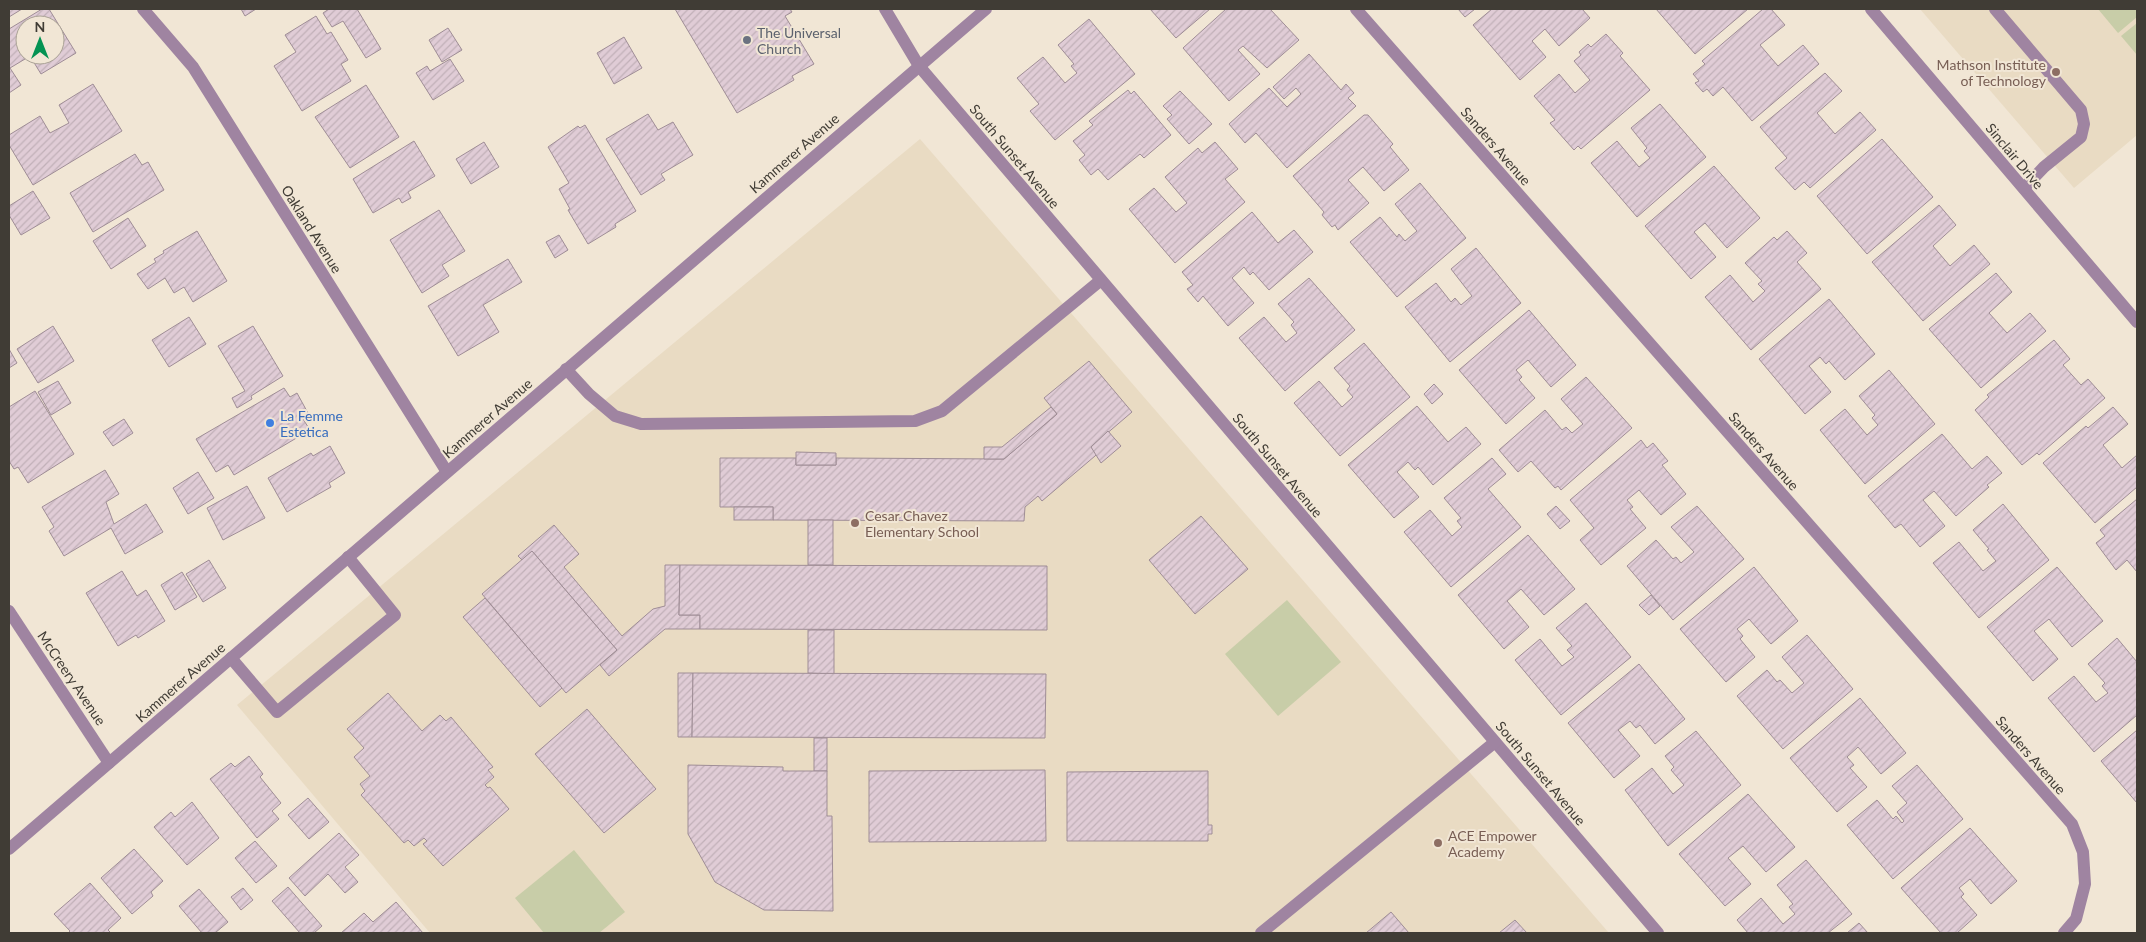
<svg xmlns="http://www.w3.org/2000/svg" width="2146" height="942" font-family="Lato,sans-serif">
<defs>
<pattern id="building-hatch" width="6" height="6" patternUnits="userSpaceOnUse" patternTransform="scale(1.25)"><rect width="6" height="6" fill="#e0ccd6"/><path d="M-1 1l2-2M0 6l6-6M5 7l2-2" fill="none" stroke="#c1b0b8"/></pattern>
</defs>
<rect width="100%" height="100%" fill="#f1e6d5"/>
<g fill="#e9dbc3">
<polygon points="1920,9 2137,9 2137,135 2074,188"/>
<polygon points="920,139 1452,752 1609,933 430,933 237,705"/>
</g>
<g fill="#c8cda8">
<polygon points="2098,9 2137,9 2137,17 2118,33"/>
<polygon points="2137,23 2137,55 2121,36"/>
<polygon points="1287,600 1341,662 1278,716 1225,654"/>
<polygon points="574,850 625,912 599,933 544,933 515,898"/>
</g>
<g fill="url(#building-hatch)" stroke="#9f8d96" fill-rule="evenodd">
<polygon points="9,9 22,9 9,17"/>
<path d="M42,9h7l27,44 -35,21 -11,-18 -20,12 11,17 -12,8v-64zM25,25h30v30h-30z"/>
<polygon points="241,9 256,9 245,16"/>
<polygon points="329,9 357,9 381,49 366,58 343,21 332,27 323,13"/>
<polygon points="675,9 790,9 792,12 785,16 814,64 792,76 794,80 737,113"/>
<polygon points="1150,9 1210,9 1176,38"/>
<polygon points="1226,9 1270,9 1299,40 1267,68 1243,46 1238,50 1260,74 1229,101 1183,48"/>
<polygon points="1458,9 1475,9 1465,17"/>
<polygon points="1492,9 1582,9 1590,18 1559,46 1545,29 1532,41 1546,57 1520,80 1473,25"/>
<polygon points="1656,9 1748,9 1695,54"/>
<polygon points="1763,9 1771,9 1785,25 1760,45 1778,66 1803,45 1819,64 1752,121 1723,87 1713,96 1707,89 1703,92 1695,83 1699,81 1693,74 1705,64 1702,61"/>
<polygon points="316,16 327,34 331,32 348,60 341,64 351,81 302,111 274,66 296,52 285,35"/>
<polygon points="1089,19 1135,74 1055,140 1030,111 1039,104 1017,78 1043,57 1065,83 1077,73 1071,66 1074,64 1058,45"/>
<polygon points="448,28 462,50 442,62 429,40"/>
<polygon points="1606,34 1623,53 1620,56 1650,90 1581,149 1578,146 1574,150 1550,123 1555,120 1534,96 1559,74 1575,93 1590,80 1574,61 1581,55 1579,52 1588,44 1591,47"/>
<polygon points="624,37 642,68 614,84 597,53"/>
<polygon points="1309,54 1341,90 1346,84 1354,93 1348,98 1356,106 1287,168 1256,133 1245,143 1229,124 1269,88 1287,107 1301,94 1296,88 1284,99 1273,87"/>
<polygon points="450,59 464,81 433,100 416,73 427,66 430,71"/>
<polygon points="1825,73 1842,91 1817,113 1835,134 1860,112 1876,130 1810,188 1804,182 1795,190 1775,168 1787,158 1760,127"/>
<polygon points="93,84 122,131 33,185 9,145 9,135 40,116 50,133 69,123 59,105"/>
<polygon points="366,85 399,137 350,168 315,117"/>
<polygon points="1128,90 1131,94 1134,91 1171,135 1144,158 1140,154 1108,180 1098,169 1091,175 1079,160 1085,155 1073,141 1093,125 1089,121"/>
<polygon points="1180,91 1212,124 1189,144 1167,119 1172,115 1163,106"/>
<polygon points="1660,104 1706,157 1637,217 1591,163 1617,141 1639,167 1650,158 1644,151 1647,148 1631,128"/>
<polygon points="648,114 658,130 673,122 693,155 661,174 665,180 641,195 606,139"/>
<polygon points="1364,115 1368,115 1393,144 1390,147 1409,170 1384,191 1363,167 1348,180 1369,203 1338,230 1335,225 1332,227 1322,215 1324,212 1293,176"/>
<polygon points="585,125 636,211 615,224 616,227 588,244 568,210 570,209 559,189 569,183 548,147 578,126 580,128"/>
<polygon points="1882,139 1933,197 1867,254 1817,196"/>
<polygon points="414,141 435,176 408,192 411,198 402,203 399,198 373,213 353,179"/>
<polygon points="484,142 499,167 471,184 456,159"/>
<polygon points="1215,142 1238,169 1225,179 1245,202 1175,263 1129,209 1154,188 1176,212 1187,203 1165,177 1198,148 1202,153"/>
<polygon points="135,154 142,165 148,162 164,190 93,232 70,193"/>
<polygon points="1714,166 1760,218 1727,248 1705,223 1694,232 1716,257 1691,279 1645,226"/>
<polygon points="1420,183 1466,238 1397,297 1350,242 1380,217 1397,237 1399,234 1405,241 1417,231 1395,204"/>
<polygon points="33,191 50,218 21,235 9,215 9,206"/>
<polygon points="1939,205 1956,225 1933,246 1950,266 1974,245 1990,264 1923,321 1872,262"/>
<polygon points="439,210 465,251 442,265 449,276 422,293 390,240"/>
<polygon points="1252,212 1278,243 1294,230 1313,252 1269,290 1253,272 1250,275 1244,267 1232,278 1254,303 1228,326 1203,296 1198,302 1187,289 1193,285 1182,272"/>
<polygon points="128,218 146,246 111,269 93,241"/>
<polygon points="197,231 227,281 193,302 184,287 174,293 165,278 148,289 137,274 156,262 154,259 164,253 163,251"/>
<polygon points="1787,231 1807,253 1797,262 1821,289 1751,350 1705,297 1730,275 1753,302 1765,291 1758,284 1762,281 1745,263 1774,237 1777,240"/>
<polygon points="559,235 568,250 555,258 546,242"/>
<polygon points="1476,248 1521,303 1450,362 1405,307 1436,283 1451,302 1455,298 1461,305 1472,296 1451,269"/>
<polygon points="508,259 522,282 483,305 499,332 458,356 428,306"/>
<polygon points="1996,273 2012,292 1989,313 2007,333 2030,313 2046,331 1981,388 1929,329"/>
<polygon points="1309,278 1355,330 1285,391 1239,338 1264,317 1286,342 1297,333 1291,325 1294,322 1278,304"/>
<polygon points="1829,299 1875,354 1845,380 1829,361 1826,364 1820,357 1809,366 1831,392 1805,414 1759,359"/>
<polygon points="1529,310 1576,365 1551,387 1528,360 1516,370 1522,377 1519,380 1535,398 1506,424 1459,370"/>
<polygon points="189,317 206,344 169,367 152,340"/>
<polygon points="53,326 74,361 38,383 17,349"/>
<polygon points="253,326 283,376 251,396 252,399 237,408 232,398 245,391 218,346"/>
<polygon points="2054,340 2070,359 2063,365 2081,385 2088,379 2105,398 2039,455 2037,453 2022,465 1975,410 1989,397 1987,395"/>
<polygon points="1364,343 1410,397 1340,456 1294,403 1319,381 1342,407 1353,397 1347,390 1350,386 1334,368"/>
<polygon points="9,349 17,363 9,368"/>
<polygon points="1089,361 1132,412 1091,447 1097,454 1095,456 1042,501 1038,496 1025,507 1024,521 773,520 773,507 720,507 720,458 796,458 796,465 836,465 836,458 1004,459 1057,414 1044,398"/>
<polygon points="1889,370 1935,424 1865,484 1820,430 1845,409 1867,435 1878,425 1872,418 1875,415 1859,396"/>
<polygon points="1586,377 1632,428 1561,490 1558,486 1555,488 1531,461 1518,472 1499,450 1545,410 1562,430 1566,427 1572,433 1583,424 1561,399"/>
<polygon points="58,381 71,403 51,415 38,392"/>
<polygon points="1434,384 1443,394 1432,404 1424,394"/>
<polygon points="284,388 290,397 297,393 309,415 303,419 310,430 234,475 228,465 216,472 196,439"/>
<polygon points="35,391 74,454 28,483 18,467 14,469 9,461 9,407"/>
<polygon points="1417,406 1448,442 1466,427 1481,444 1433,485 1418,467 1415,470 1408,462 1397,472 1419,497 1394,518 1348,465"/>
<polygon points="1051,407 1057,414 1004,459 984,459 984,447 1002,447"/>
<polygon points="2113,407 2128,424 2103,445 2122,468 2137,455 2137,487 2095,523 2043,463 2086,426 2088,428"/>
<polygon points="124,419 133,433 113,446 103,432"/>
<polygon points="1108,431 1121,446 1101,463 1091,447"/>
<polygon points="1942,434 1972,469 1987,456 2002,473 1987,485 1989,487 1956,516 1934,491 1923,500 1945,526 1920,547 1901,524 1895,528 1868,496"/>
<polygon points="1641,440 1647,448 1653,443 1668,461 1662,465 1686,494 1661,515 1639,490 1627,500 1633,507 1630,509 1646,528 1601,565 1580,540 1594,528 1570,500"/>
<polygon points="330,446 345,473 329,483 331,487 287,512 268,478 311,453 313,456"/>
<polygon points="796,452 836,453 836,465 796,465"/>
<polygon points="1492,458 1506,474 1488,489 1521,527 1451,587 1404,532 1430,510 1452,536 1462,527 1457,521 1461,518 1444,498"/>
<polygon points="105,470 119,494 106,502 114,524 146,504 163,532 125,554 111,528 64,556 49,531 54,527 42,507"/>
<polygon points="198,472 214,498 188,514 173,488"/>
<polygon points="247,486 265,518 223,540 207,508"/>
<polygon points="2137,499 2137,572 2127,560 2116,570 2096,543 2105,536 2100,530"/>
<polygon points="2003,504 2049,560 1979,618 1933,563 1959,542 1983,571 1996,561 1987,550 1989,549 1973,530"/>
<polygon points="1556,506 1570,521 1560,529 1547,514"/>
<polygon points="1697,506 1744,559 1673,620 1627,566 1656,540 1673,559 1676,557 1681,563 1694,552 1671,527"/>
<rect x="734" y="507" width="39" height="13"/>
<polygon points="1201,516 1248,569 1195,614 1149,560"/>
<rect x="808" y="520" width="25" height="45"/>
<polygon points="554,525 579,554 564,567 622,636 653,609 665,606 665,565 680,565 679,615 700,615 700,629 665,629 609,676 600,665 617,650 532,551 522,560 518,556"/>
<polygon points="1528,535 1575,589 1544,615 1521,589 1507,601 1529,627 1504,649 1458,595"/>
<polygon points="532,551 617,650 566,693 482,594"/>
<polygon points="209,560 226,588 203,602 186,574"/>
<polygon points="680,565 1047,566 1047,630 700,629 700,615 679,615"/>
<polygon points="1754,567 1798,621 1771,644 1749,619 1737,629 1743,636 1740,639 1755,657 1726,682 1680,629"/>
<polygon points="2057,567 2103,621 2072,647 2049,619 2034,631 2058,659 2033,681 1987,627"/>
<polygon points="122,571 137,596 146,590 165,621 138,638 136,635 118,646 86,593"/>
<polygon points="182,572 197,597 175,610 161,585"/>
<polygon points="1651,595 1660,606 1649,615 1639,605"/>
<polygon points="485,598 562,688 540,707 463,617"/>
<polygon points="1586,603 1631,657 1561,715 1515,660 1540,639 1562,666 1574,657 1567,650 1572,646 1556,628"/>
<polygon points="808,630 834,630 834,674 808,673"/>
<polygon points="1807,635 1853,689 1783,749 1737,696 1767,670 1777,682 1780,680 1792,693 1804,683 1782,657"/>
<polygon points="2117,638 2137,662 2137,715 2094,752 2048,698 2074,676 2096,702 2108,693 2102,686 2105,683 2088,664"/>
<polygon points="1639,664 1685,719 1655,744 1640,725 1636,728 1630,721 1618,730 1640,756 1614,778 1568,723"/>
<polygon points="678,673 693,673 692,737 678,737"/>
<polygon points="693,673 1046,674 1045,738 692,737"/>
<polygon points="388,693 422,731 440,715 446,721 451,717 493,767 488,770 494,777 485,785 488,788 490,787 509,809 443,866 423,844 427,841 424,838 414,846 408,840 404,843 361,795 365,791 360,784 370,776 354,757 364,748 347,729"/>
<polygon points="1860,698 1906,753 1881,774 1858,747 1847,757 1854,765 1850,768 1867,787 1837,812 1790,758"/>
<polygon points="587,709 656,789 604,833 535,754"/>
<polygon points="2137,730 2137,803 2101,761"/>
<polygon points="1696,731 1741,785 1668,846 1625,790 1652,768 1673,794 1684,785 1671,770 1674,767 1665,756"/>
<rect x="814" y="738" width="13" height="33"/>
<polygon points="249,756 263,774 260,777 281,803 272,811 279,819 257,838 210,779 231,763 235,767"/>
<polygon points="688,765 783,767 783,771 827,771 827,816 832,816 833,911 764,910 715,882 688,834"/>
<polygon points="1917,765 1963,819 1893,879 1847,825 1877,800 1893,819 1896,816 1902,823 1904,821 1897,812 1907,803 1892,786"/>
<polygon points="1045,770 1046,841 869,842 869,771"/>
<polygon points="1208,771 1208,825 1212,825 1212,834 1208,834 1208,841 1067,841 1067,772"/>
<polygon points="1748,794 1795,847 1766,872 1743,846 1728,858 1751,884 1725,906 1679,854"/>
<polygon points="308,798 329,822 309,839 288,815"/>
<polygon points="192,802 219,838 187,865 154,827 171,812 175,817"/>
<polygon points="1970,828 2017,881 1991,904 1970,879 1959,888 1964,894 1961,897 1977,915 1957,933 1941,933 1901,888"/>
<polygon points="339,833 359,855 345,867 358,882 345,893 328,874 305,896 289,878"/>
<polygon points="255,841 277,866 256,883 235,858"/>
<polygon points="134,849 163,881 151,892 153,896 132,914 101,878"/>
<polygon points="1806,860 1852,914 1828,933 1748,933 1737,920 1761,898 1783,924 1795,914 1789,907 1793,904 1777,885"/>
<polygon points="90,883 121,918 108,930 111,933 68,933 70,931 54,914"/>
<polygon points="288,887 322,926 314,933 300,933 272,901"/>
<polygon points="243,888 253,900 241,910 231,897"/>
<polygon points="199,889 228,922 215,933 202,933 179,906"/>
<polygon points="396,902 423,933 341,933 364,913 373,922"/>
<polygon points="1391,912 1409,933 1366,933"/>
<polygon points="1515,920 1527,933 1499,933"/>
<polygon points="1859,923 1868,933 1847,933"/>
</g>
<g fill="none" stroke-linecap="round" stroke-linejoin="round">
<g stroke="#9f84a1" stroke-width="12">
<polyline points="143,9 193,67 447,472"/>
<polyline points="885,9 919,66 1658,933"/>
<polyline points="1356,9 2072,824 2083,852 2085,884 2076,919 2064,933"/>
<polyline points="1871,9 2137,322"/>
<polyline points="1995,9 2081,110 2084,124 2081,137 2044,167 2024,188"/>
<polyline points="566,369 589,394 615,416 641,424 915,421 942,411 1101,280"/>
<polyline points="9,611 109,763"/>
<polyline points="231,658 277,712 395,615 348,557"/>
<polyline points="9,849 986,9"/>
<polyline points="1261,933 1495,742"/>
</g>
</g>
<circle fill="#6b7280" stroke="#f1e6d5" stroke-width="2" cx="747" cy="40" r="5"/>
<g fill="#8d6e63" stroke="#f1e6d5" stroke-width="2">
<circle cx="2056" cy="72" r="5"/>
<circle cx="855" cy="523" r="5"/>
<circle cx="1438" cy="843" r="5"/>
</g>
<circle fill="#3f7fe0" stroke="#f1e6d5" stroke-width="2" cx="270" cy="423" r="5"/>
<g text-anchor="middle" dominant-baseline="central" stroke-width="4" stroke-linejoin="round" paint-order="stroke">
<g font-size="14" fill="#5b616d" stroke="#f1e6d5" text-anchor="start">
<text x="757" y="32">The Universal<tspan x="757" dy="16">Church</tspan></text>
</g>
<g font-size="14" fill="#785e54" stroke="#f1e6d5" text-anchor="start">
<text x="2046" y="64" text-anchor="end">Mathson Institute<tspan x="2046" dy="16">of Technology</tspan></text>
<text x="865" y="515">Cesar Chavez<tspan x="865" dy="16">Elementary School</tspan></text>
<text x="1448" y="835">ACE Empower<tspan x="1448" dy="16">Academy</tspan></text>
</g>
<g font-size="14" fill="#403c35" stroke="#f1e6d5">
<text transform="translate(1496 146) rotate(49)">Sanders Avenue</text>
<text transform="translate(794 153) rotate(-41)">Kammerer Avenue</text>
<text transform="translate(1015 156) rotate(50)">South Sunset Avenue</text>
<text transform="translate(2015 156) rotate(50)">Sinclair Drive</text>
<text transform="translate(312 229) rotate(58)">Oakland Avenue</text>
<text transform="translate(487 418) rotate(-41)">Kammerer Avenue</text>
<text transform="translate(1764 451) rotate(49)">Sanders Avenue</text>
<text transform="translate(1278 465) rotate(50)">South Sunset Avenue</text>
<text transform="translate(72 678) rotate(56)">McCreery Avenue</text>
<text transform="translate(180 682) rotate(-41)">Kammerer Avenue</text>
<text transform="translate(2031 755) rotate(49)">Sanders Avenue</text>
<text transform="translate(1541 773) rotate(50)">South Sunset Avenue</text>
</g>
<g font-size="14" fill="#366cbe" stroke="#f1e6d5" text-anchor="start">
<text x="280" y="415">La Femme<tspan x="280" dy="16">Estetica</tspan></text>
</g>
</g>
<rect width="2146" height="942" fill="none" stroke="#403c35" stroke-width="20"/>
<g transform="translate(40 40)"><circle r="24" fill="#f1e6d5" stroke="#aaa295"/>
<path d="M0-4L9 19L0 12L-9 19Z" fill="#049353"/>
<text y="-8" font-size="14" font-weight="bold" text-anchor="middle" fill="#403c35">N</text>
</g>
</svg>
